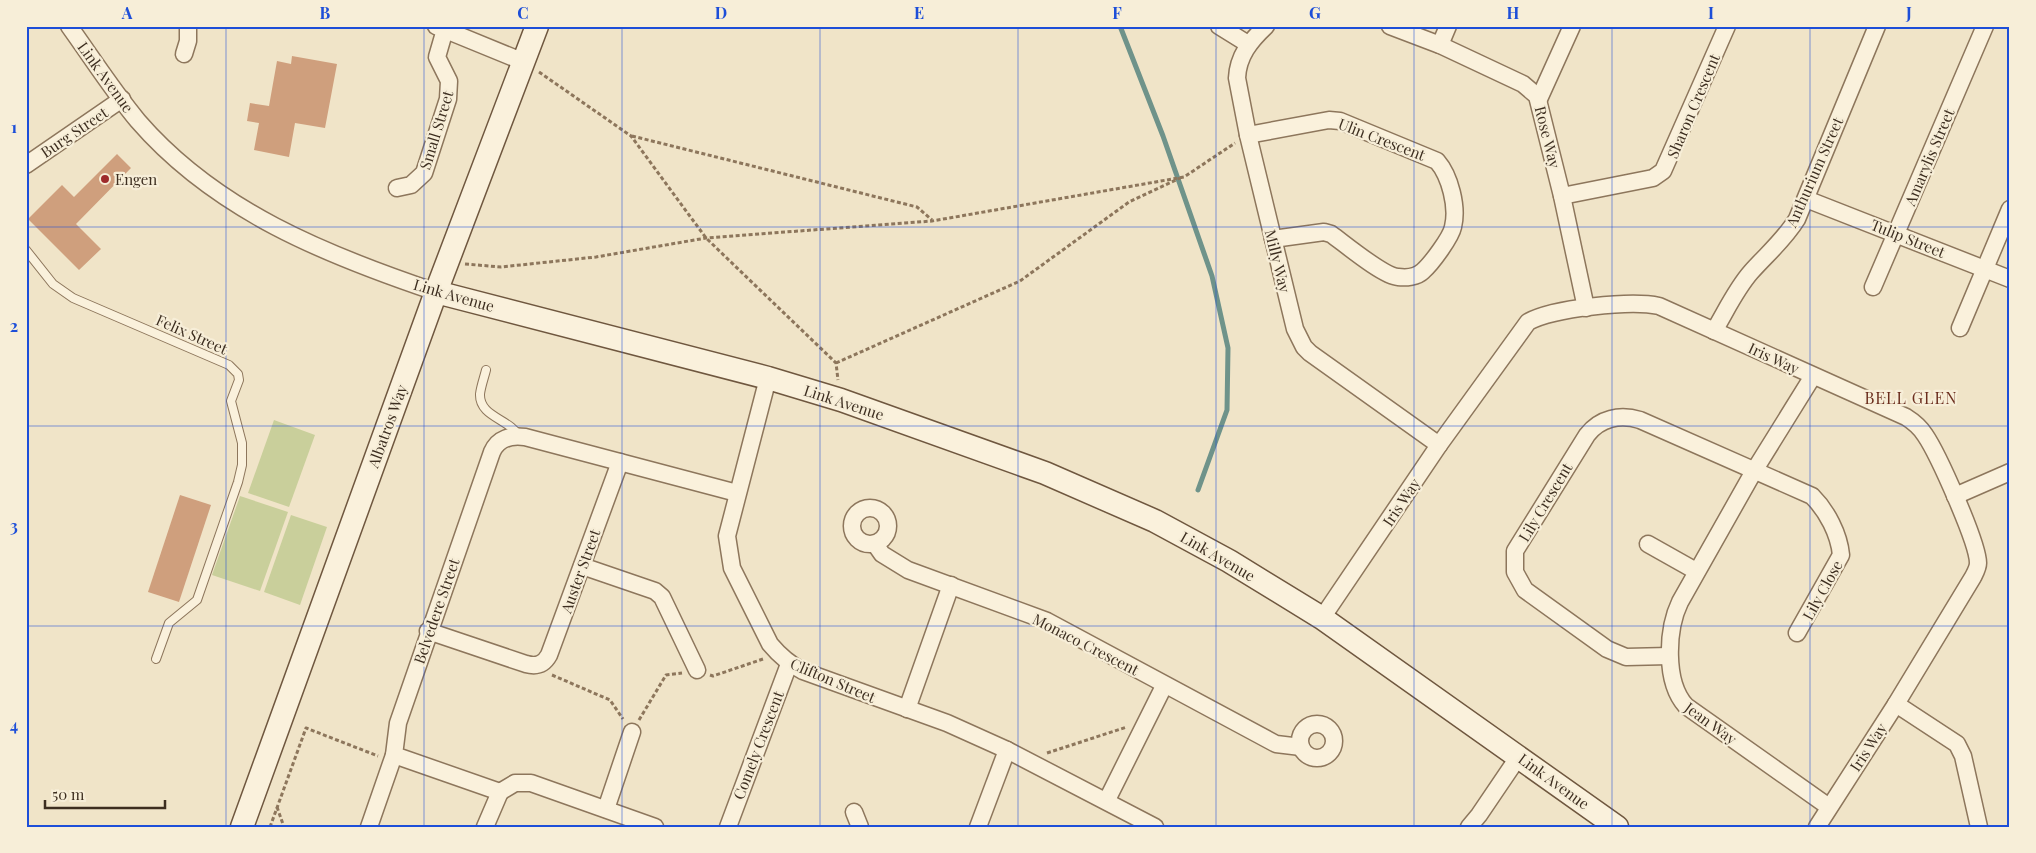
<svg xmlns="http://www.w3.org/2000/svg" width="2036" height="853" font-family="'Playfair Display',serif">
<rect width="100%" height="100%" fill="#f0e4c8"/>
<g fill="#c9cf9b">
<polygon points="274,420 315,435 289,507 248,493"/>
<polygon points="240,496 288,512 260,591 212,575"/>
<polygon points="291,515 327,527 300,605 264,592"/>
</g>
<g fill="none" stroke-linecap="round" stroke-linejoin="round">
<polyline stroke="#6f938a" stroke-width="5" points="1120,26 1163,136 1212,276 1228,348 1227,410 1198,490"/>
</g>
<g fill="#cf9f7d">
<polygon points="292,56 337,64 325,128 295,123 289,157 254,150 259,123 247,121 250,103 269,106 277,61 291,64"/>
<polygon points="117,154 131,168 76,224 101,249 79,270 28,219 62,185 74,197"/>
<polygon points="180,495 211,505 179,602 148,592"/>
</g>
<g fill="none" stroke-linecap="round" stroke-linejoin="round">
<defs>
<g id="lane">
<polyline points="26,250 53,284 73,298 229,365 238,374 239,380 231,401 242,443 242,465 238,482 197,600 169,623 156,659"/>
<path d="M486,370c-2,8 -5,16 -6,24 -1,23 30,25 39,42"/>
</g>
<g id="street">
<path d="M69,26c23,32 44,65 69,95 78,90 188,134 298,171"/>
<polyline points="436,26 524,62"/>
<polyline points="1219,26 1248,44"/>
<path d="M1266,26c-16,15 -28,30 -29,52l11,57 47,194 9,18 6,6 129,92"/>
<polyline points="1390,26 1440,45 1523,84 1537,96 1562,196 1586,308"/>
<polyline points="1440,45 1448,26"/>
<polyline points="184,54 188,41 188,26"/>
<polyline points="1539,99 1572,26"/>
<path d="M1248,135l81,-15 11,1 97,40c13,15 21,46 16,66 -2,10 -21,36 -30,44 -6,6 -17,7 -25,6 -15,-1 -53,-33 -67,-43l-7,-2 -51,7"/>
<polyline points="26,165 122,99"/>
<polyline points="397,188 411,185 424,173 448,99 449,81 437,57 446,26"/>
<polyline points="1562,196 1653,178 1663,171 1727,26"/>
<polyline points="1806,199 2010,279"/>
<polyline points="1873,287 1985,26"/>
<polyline points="1960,328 2010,209"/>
<path d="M1714,331c12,-20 22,-42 37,-59 16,-18 33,-32 46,-53l80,-193"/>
<path d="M1813,376l-59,95 -74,131c-13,27 -16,80 6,104l143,101"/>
<path d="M768,378l-41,158 5,32 38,76c10,12 19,20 33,27l144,52 60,27 148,77"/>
<polyline points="1955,496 2010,472"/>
<circle cx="870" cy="526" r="18"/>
<polyline points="875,544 882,554 908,570 1047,621 1276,744 1301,747"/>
<polyline points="1648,544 1696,571"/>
<polyline points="582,566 655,591 662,597 697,670"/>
<path d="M1322,618l117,-173 89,-123c25,-14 103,-22 131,-16l247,111c8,5 14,10 19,18 13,19 53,108 53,128 0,5 -3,10 -5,14l-77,127 -79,123"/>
<path d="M428,631l98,33c11,3 18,0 23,-9l71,-193"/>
<path d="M1669,656l-43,1 -19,-8 -82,-59 -10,-18v-21l72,-116c13,-17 33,-21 53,-15l172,76c15,15 27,38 29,59l-44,78"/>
<polyline points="1896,704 1957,744 1963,756 1979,827"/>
<polyline points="907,709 951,585"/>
<circle cx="1317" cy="741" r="17"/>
<polyline points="1107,800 1164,686"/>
<polyline points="606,809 632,732"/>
<polyline points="854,812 860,827"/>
<polyline points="369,827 394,755"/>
<polyline points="485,827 500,792"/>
<path d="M655,827l-124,-44h-16l-15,9 -106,-37 4,-32 94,-271c6,-14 19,-17 33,-15l212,56"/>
<polyline points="728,827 789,664"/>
<polyline points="978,827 1007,750"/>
<polyline points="1469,827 1479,815 1519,756"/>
</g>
<g id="secondary">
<polyline points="436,292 768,378 841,400 1045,473 1155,521 1229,561 1322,618 1617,827"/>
<polyline points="242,827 436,292 537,26"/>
</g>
</defs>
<use href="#lane" stroke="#8d765c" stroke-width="10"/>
<use href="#street" stroke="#8d765c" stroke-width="19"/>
<use href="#secondary" stroke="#6f573f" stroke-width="25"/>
<g stroke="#8d765c" stroke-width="3" stroke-dasharray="4 2.5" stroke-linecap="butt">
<polyline points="539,72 631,136 706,238 836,363 838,380"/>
<polyline points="632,136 917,207 932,220"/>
<polyline points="465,264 501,267 596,257 706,238 932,221 1184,177 1235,143"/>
<polyline points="836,363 1020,281 1129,202 1180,178"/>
<polyline points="552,675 610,700 623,719"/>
<polyline points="710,675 713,676 763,659"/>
<polyline points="639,720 666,675 682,673"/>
<polyline points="1047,753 1127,727"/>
<polyline points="277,807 284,827"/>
<polyline points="270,827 306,728 378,756"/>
</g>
<use href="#lane" stroke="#faf1dc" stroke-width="8"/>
<use href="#street" stroke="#faf1dc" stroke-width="16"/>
<use href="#secondary" stroke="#faf1dc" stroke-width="22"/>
</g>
<path fill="none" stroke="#1d4ed8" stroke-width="1" stroke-opacity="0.55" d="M226,26v801M424,26v801M622,26v801M820,26v801M1018,26v801M1216,26v801M1414,26v801M1612,26v801M1810,26v801M26,227h1984M26,426h1984M26,626h1984"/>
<circle fill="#9e2a2b" stroke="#f7eed8" stroke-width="2" cx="105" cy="179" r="5"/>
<g text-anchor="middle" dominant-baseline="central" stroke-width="4.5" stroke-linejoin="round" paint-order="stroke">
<g font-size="15" fill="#3d2e20" stroke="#f7eed8">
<text transform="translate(106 77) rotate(54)">Link Avenue</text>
<text transform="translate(1693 106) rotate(-67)">Sharon Crescent</text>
<text transform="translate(436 130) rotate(-73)">Small Street</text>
<text transform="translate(74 132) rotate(-34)">Burg Street</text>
<text transform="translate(1548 137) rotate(76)">Rose Way</text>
<text transform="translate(1382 139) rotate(21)">Ulin Crescent</text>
<text transform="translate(1929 157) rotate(-67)">Amarylis Street</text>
<text transform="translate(1814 172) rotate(-66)">Anthurium Street</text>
<text transform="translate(1908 238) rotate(22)">Tulip Street</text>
<text transform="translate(1278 261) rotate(76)">Milly Way</text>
<text transform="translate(454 295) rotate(16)">Link Avenue</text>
<text transform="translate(192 334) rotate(24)">Felix Street</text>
<text transform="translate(1774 358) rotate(25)">Iris Way</text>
<text transform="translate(844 402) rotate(18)">Link Avenue</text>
<text transform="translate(387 426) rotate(-70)">Albatros Way</text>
<text transform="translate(1401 502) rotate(-56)">Iris Way</text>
<text transform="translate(1545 502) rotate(-59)">Lily Crescent</text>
<text transform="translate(1218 556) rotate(30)">Link Avenue</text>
<text transform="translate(580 571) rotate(-70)">Auster Street</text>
<text transform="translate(1822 590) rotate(-61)">Lily Close</text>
<text transform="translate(436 611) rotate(-71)">Belvedere Street</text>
<text transform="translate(1086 644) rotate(27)">Monaco Crescent</text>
<text transform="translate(833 680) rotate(23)">Clifton Street</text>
<text transform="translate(1711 723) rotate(36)">Jean Way</text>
<text transform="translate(758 745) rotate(-69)">Comely Crescent</text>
<text transform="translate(1868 747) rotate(-57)">Iris Way</text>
<text transform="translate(1554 781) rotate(36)">Link Avenue</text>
</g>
<g font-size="15" fill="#3d2e20" stroke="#f7eed8" text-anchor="start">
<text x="115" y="179">Engen</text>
</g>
<g font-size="16" letter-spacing="1" fill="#6b2e1e" stroke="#f7eed8">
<text x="1911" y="397">BELL GLEN</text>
</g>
</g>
<rect width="2036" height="853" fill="none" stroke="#f7eed8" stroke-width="55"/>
<path d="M45 800v8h120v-8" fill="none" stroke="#3d2e20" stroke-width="2.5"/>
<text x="52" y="800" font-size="15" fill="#3d2e20" stroke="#f7eed8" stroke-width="4" paint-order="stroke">50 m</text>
<rect x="28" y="28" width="1980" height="798" fill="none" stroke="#1d4ed8" stroke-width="2"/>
<g font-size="16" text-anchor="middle" font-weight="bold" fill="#1d4ed8">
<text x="127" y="19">A</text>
<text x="325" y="19">B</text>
<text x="523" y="19">C</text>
<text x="721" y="19">D</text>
<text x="919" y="19">E</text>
<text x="1117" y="19">F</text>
<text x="1315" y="19">G</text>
<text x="1513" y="19">H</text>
<text x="1711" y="19">I</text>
<text x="1909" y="19">J</text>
<text x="14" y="133">1</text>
<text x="14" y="332">2</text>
<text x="14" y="532">3</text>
<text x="14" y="731">4</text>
</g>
</svg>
